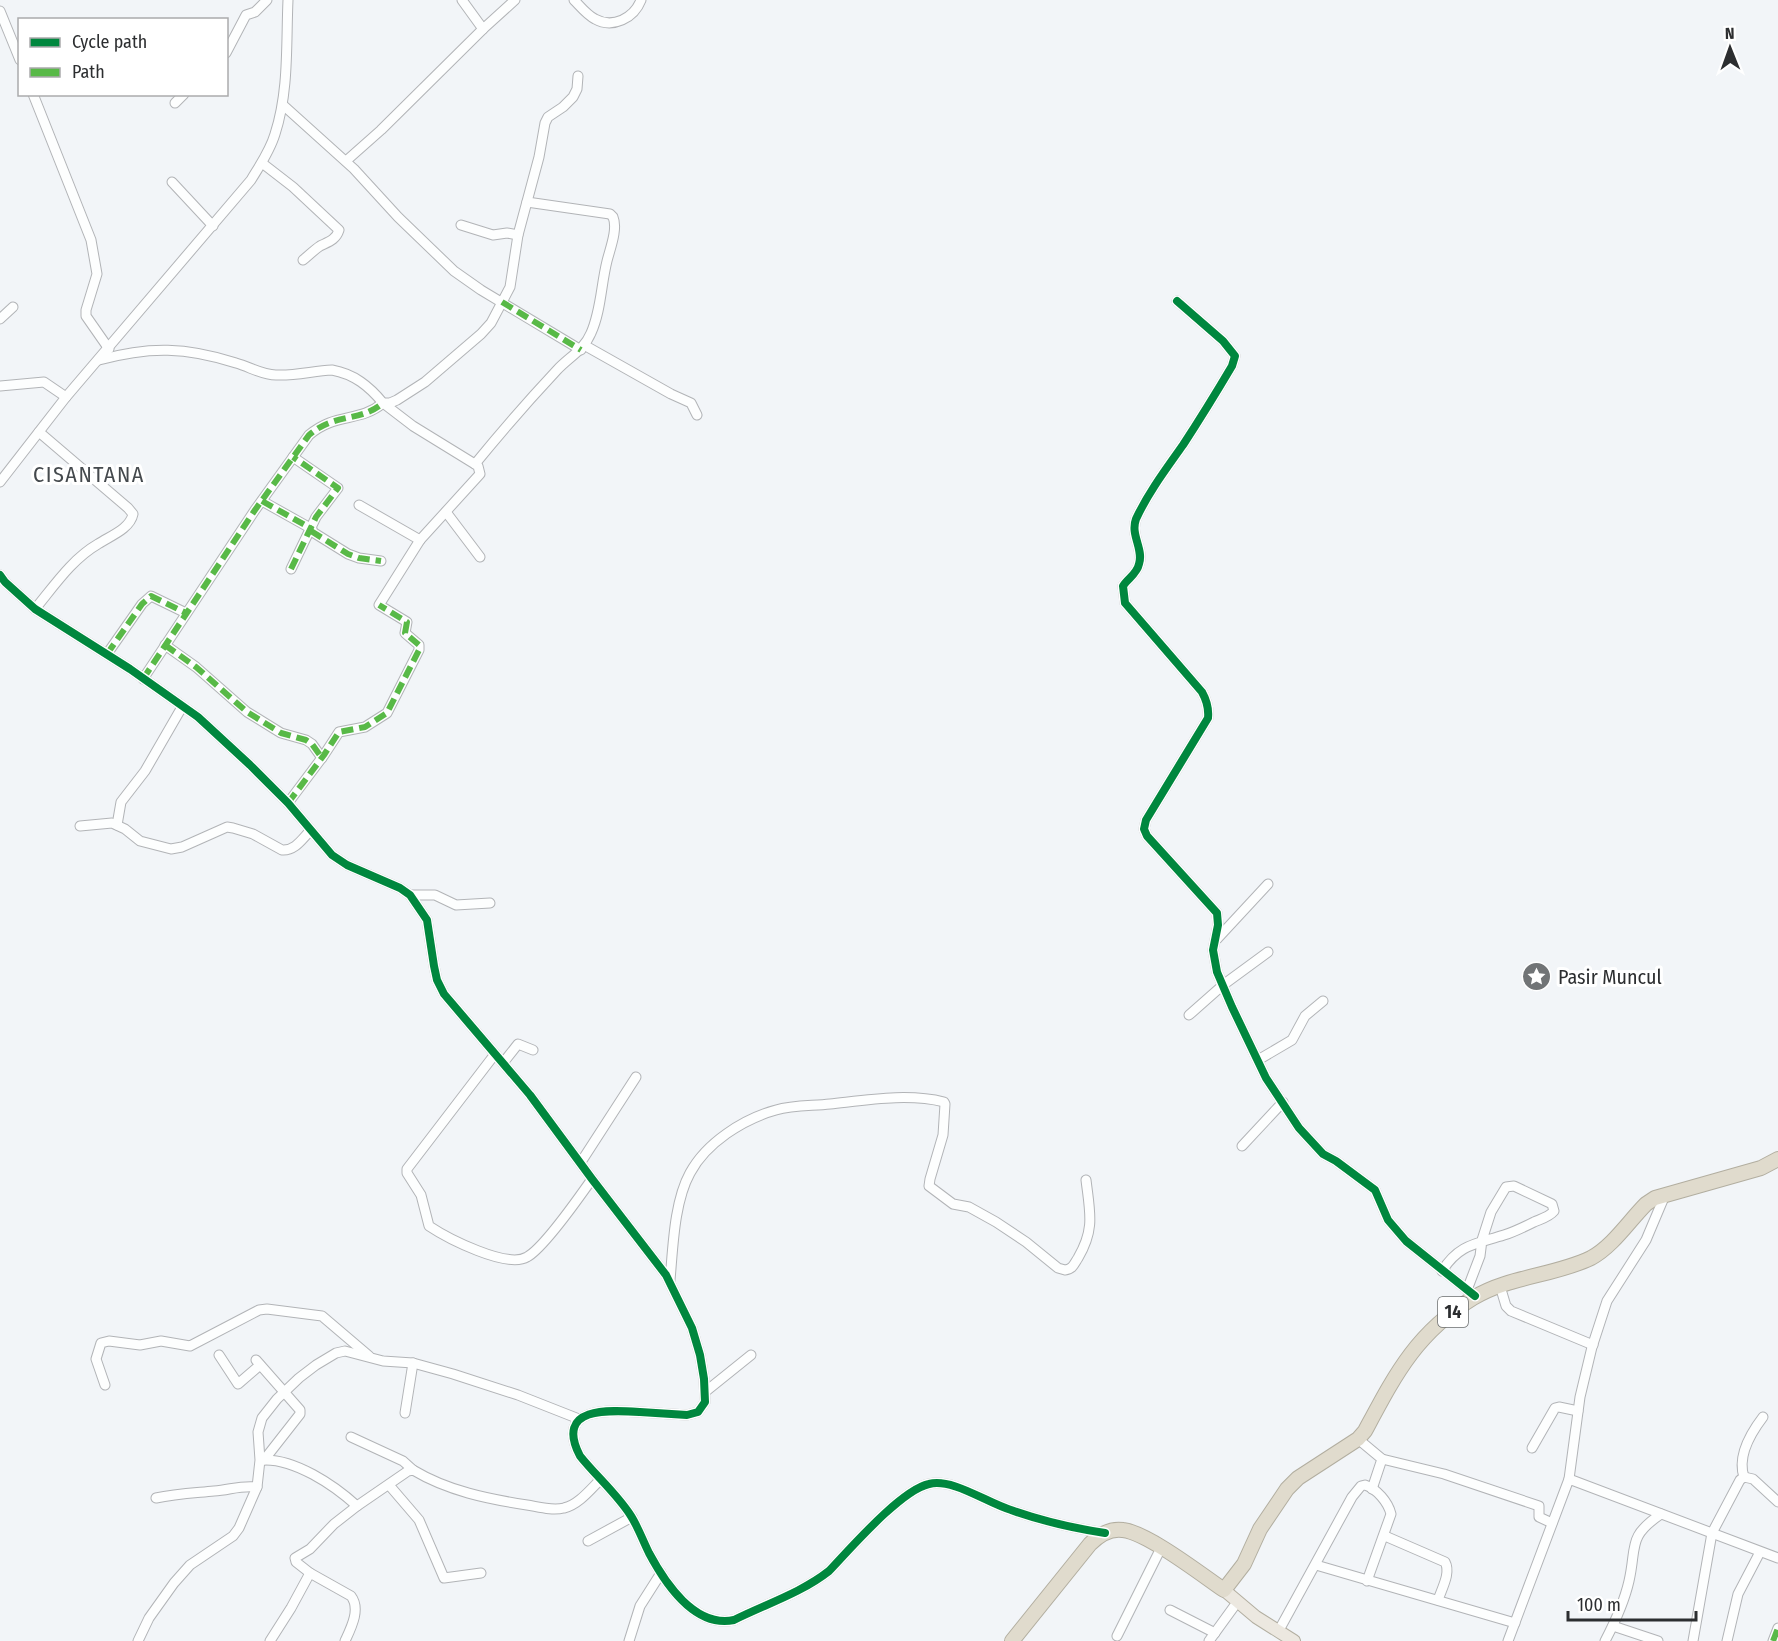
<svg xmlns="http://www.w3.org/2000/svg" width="1778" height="1641" font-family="'Fira Sans Condensed',sans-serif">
<rect width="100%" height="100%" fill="#f2f5f8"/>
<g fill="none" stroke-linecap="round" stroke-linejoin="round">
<defs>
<g id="minor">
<polyline points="462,0 483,29 515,0"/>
<path d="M574,0c6,6 13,15 21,19 18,10 39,-1 46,-19"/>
<polyline points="0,11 20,60"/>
<polyline points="226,53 246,15 255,12 267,0"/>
<polyline points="33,94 91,240 97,274 86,310 86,316 109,349"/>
<polyline points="175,103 184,94"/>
<polyline points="283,105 354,169 398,217 454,271 481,290 581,350"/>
<polyline points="346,161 381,130 483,29"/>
<path d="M262,163l31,24 46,43c-3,10 -11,12 -19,16 -6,4 -12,10 -17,14"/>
<polyline points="172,182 213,226"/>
<polyline points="461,225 493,235 507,233 518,235"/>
<path d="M1177,301l46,40 12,15 -3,10c-16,27 -32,53 -49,79 -17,24 -35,48 -47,74 -6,16 8,30 3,45 -2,10 -11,14 -16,22l2,17 77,89c5,9 7,16 6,26l-62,102 -2,9 3,7 70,77 1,12 -5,25 4,22 15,35 34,71 33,50 24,26 13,7 39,29 13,30 18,21 69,55"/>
<polyline points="0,319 13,307"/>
<polyline points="584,345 671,394 691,403 697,415"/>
<path d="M99,360c51,-14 87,-13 137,3 14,4 26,12 40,12 19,1 37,-4 56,-5 22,4 37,16 51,33h7l7,-3 28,-18 56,-48 10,-11 19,-36 8,-52 21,-78 6,-34 3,-6 15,-10 10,-10 4,-8 1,-13"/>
<polyline points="0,386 44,382 66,397"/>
<path d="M475,464c26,-32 54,-64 82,-94 12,-13 27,-20 34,-37 10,-22 10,-48 16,-72 3,-12 11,-32 6,-44l-3,-3 -83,-12"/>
<path d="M0,482l66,-85 185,-217c9,-15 19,-29 24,-46 14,-43 11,-89 13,-134"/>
<polyline points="262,501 312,529"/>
<polyline points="446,512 480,557"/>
<polyline points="311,531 348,554 359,558 381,561"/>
<polyline points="291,569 316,517 338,488 293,457"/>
<path d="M0,575l5,7 30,27 95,60 68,48 52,48 38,38 44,52 15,10 53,23 10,7 17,25 7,46 3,14 7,14 86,101 62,84 74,96 26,53 8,27 4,24 1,23 -7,10 -11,3c-16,-1 -31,-2 -47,-3 -30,-2 -86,-6 -60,44 16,20 37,38 51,60 7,11 12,25 18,37 16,30 46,75 85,67 32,-16 67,-27 95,-49 21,-22 72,-81 100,-87 24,-6 58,19 82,26 31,11 61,18 94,23"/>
<path d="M35,609c19,-23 37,-50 63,-65 12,-8 32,-15 35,-30l-5,-6 -89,-76"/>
<polyline points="165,645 196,667 247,712 281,733 306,740 312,744 322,758"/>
<polyline points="107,654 142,604 151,596 186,613"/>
<path d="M143,679l112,-169 54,-75c27,-23 50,-12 74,-32l30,23 65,40 2,8 -60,66"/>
<polyline points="288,803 324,755 339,732 365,727 387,713 419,650 419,645 405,633 407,622 379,605 420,540 359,505"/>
<polyline points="117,825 121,802 145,771 182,707"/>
<path d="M80,826l32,-3 13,6 15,12 31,8 11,-2 45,-20 6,1 20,6 29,16c13,1 20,-11 28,-19"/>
<polyline points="410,895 435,895 456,905 490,903"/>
<polyline points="1217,939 1268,884"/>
<polyline points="1189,1015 1223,985 1268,952"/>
<path d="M495,1054l-88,115v4l14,22 8,31c18,12 78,43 98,31 17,-9 53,-61 65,-78"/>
<polyline points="1258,1060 1292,1040 1305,1016 1323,1001"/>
<polyline points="503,1063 518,1044 533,1050"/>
<polyline points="1242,1146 1283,1102"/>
<polyline points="581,1162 636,1077"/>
<path d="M1442,1271c17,-27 34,-27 62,-36 10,-3 20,-8 30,-13 7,-3 15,-5 20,-11l-2,-7 -38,-18 -8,1 -15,25 -9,28 -2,16 -13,34"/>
<path d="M670,1280c3,-32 4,-78 20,-107 16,-30 53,-54 86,-63 17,-5 37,-4 54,-6 37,-4 78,-11 114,-2l1,2 -2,31 -13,44 -1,7 24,18 16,3 27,15 30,20 32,26 7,2c8,-1 9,-6 13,-12 17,-29 12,-45 8,-78"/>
<polyline points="1500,1286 1506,1306 1511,1311 1593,1345"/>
<polyline points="219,1355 238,1384 260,1365"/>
<polyline points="256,1360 300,1410 300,1414 264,1460"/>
<polyline points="105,1385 96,1359 101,1343 109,1341 140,1345 161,1341 190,1346 259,1310 267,1309 322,1316 369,1356"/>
<polyline points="705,1392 751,1355"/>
<polyline points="405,1413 413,1363"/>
<polyline points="351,1437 403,1461 413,1470"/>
<polyline points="1358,1439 1382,1459 1372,1489"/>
<polyline points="1532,1448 1555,1408 1559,1407 1578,1411"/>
<polyline points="1382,1459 1444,1474 1539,1506 1539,1517 1552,1523"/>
<path d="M262,1460c32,-2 72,25 95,46"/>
<path d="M1744,1477c-7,-21 6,-43 19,-60"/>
<polyline points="1569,1479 1580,1397 1592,1347 1607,1301 1646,1240 1665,1195"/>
<polyline points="389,1485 419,1520 444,1578 481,1573"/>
<path d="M156,1498c19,-4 38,-5 58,-7 16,-1 26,-6 43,-4"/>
<path d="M1385,1536l60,26c6,11 -3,26 -7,38"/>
<polyline points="588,1541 632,1517"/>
<polyline points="1316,1565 1515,1623"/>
<path d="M310,1573l-14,-11 -1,-4 15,-9 24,-25 23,-18 51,-35 5,-1c35,21 75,29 114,35 12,2 25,6 37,3 14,-3 26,-18 36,-28"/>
<polyline points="1170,1610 1215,1633"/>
<polyline points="1613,1626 1658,1641"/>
<path d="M1278,1632l74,-135 9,-11 4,-1c12,4 23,17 26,29l-24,67"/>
<polyline points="1117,1636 1161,1548"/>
<polyline points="138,1641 149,1618 174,1583 190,1565 233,1536 239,1528 257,1487 260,1460 258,1432 262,1418 277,1399 299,1378 316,1365 336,1353 345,1351 383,1361 413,1363 453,1374 518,1395 579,1419"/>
<path d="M270,1641l21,-33 19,-35 41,23c10,13 0,32 -6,45"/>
<polyline points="629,1641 640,1606 661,1573"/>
<polyline points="1209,1641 1238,1601"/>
<polyline points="1508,1641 1569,1479 1778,1558"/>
<path d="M1605,1641c10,-19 19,-38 24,-60 8,-35 -2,-44 32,-67"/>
<polyline points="1693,1641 1712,1533 1740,1480 1744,1477 1753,1479 1778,1502"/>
<polyline points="1727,1641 1738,1594 1760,1552"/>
<polyline points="1773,1641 1778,1628"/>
</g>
<polyline id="major" points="1224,1590 1256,1617 1294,1641"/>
<path id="highway" d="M1012,1641l78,-97c9,-9 20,-16 33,-14 25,3 79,45 101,60l20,-26 16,-35 27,-40 11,-11 60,-39 7,-8c30,-56 51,-98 108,-133 36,-22 81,-22 118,-40 22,-12 38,-37 55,-54l9,-6 106,-30 17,-9"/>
</defs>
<use href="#minor" stroke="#b2b4b7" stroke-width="11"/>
<use href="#major" stroke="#b2aea0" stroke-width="14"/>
<use href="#highway" stroke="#b2aea0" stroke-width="16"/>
<use href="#minor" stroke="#fdfefe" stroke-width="9"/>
<use href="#major" stroke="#ece8e0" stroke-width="12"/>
<use href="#highway" stroke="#e0dbcd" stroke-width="14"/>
<g stroke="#58b947" stroke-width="6" stroke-dasharray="12 6" stroke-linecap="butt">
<polyline points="502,302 581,350"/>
<polyline points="262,501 312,529"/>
<polyline points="311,531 348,554 359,558 381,561"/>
<polyline points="291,569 316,517 338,488 293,457"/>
<polyline points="165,645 196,667 247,712 281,733 306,740 312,744 322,758"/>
<polyline points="107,654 142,604 151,596 186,613"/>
<path d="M143,679l112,-169 54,-75c27,-23 50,-12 74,-32"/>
<polyline points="288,803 324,755 339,732 365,727 387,713 419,650 419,645 405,633 407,622 379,605"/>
<polyline points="1773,1641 1778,1628"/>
</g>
<defs>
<g id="cycleway">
<path d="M1177,301l46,40 12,15 -3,10c-16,27 -32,53 -49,79 -17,24 -35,48 -47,74 -6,16 8,30 3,45 -2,10 -11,14 -16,22l2,17 77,89c5,9 7,16 6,26l-62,102 -2,9 3,7 70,77 1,12 -5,25 4,22 15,35 34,71 33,50 24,26 13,7 39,29 13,30 18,21 69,55"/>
<path d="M0,575l5,7 30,27 95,60 68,48 52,48 38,38 44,52 15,10 53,23 10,7 17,25 7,46 3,14 7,14 86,101 62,84 74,96 26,53 8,27 4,24 1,23 -7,10 -11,3c-16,-1 -31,-2 -47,-3 -30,-2 -86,-6 -60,44 16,20 37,38 51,60 7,11 12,25 18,37 16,30 46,75 85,67 32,-16 67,-27 95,-49 21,-22 72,-81 100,-87 24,-6 58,19 82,26 31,11 61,18 94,23"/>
</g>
</defs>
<use href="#cycleway" stroke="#fff" stroke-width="11"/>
<use href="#cycleway" stroke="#00873e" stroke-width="8"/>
</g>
<defs>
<symbol id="sight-disc" viewBox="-11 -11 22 22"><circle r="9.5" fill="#717476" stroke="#fff"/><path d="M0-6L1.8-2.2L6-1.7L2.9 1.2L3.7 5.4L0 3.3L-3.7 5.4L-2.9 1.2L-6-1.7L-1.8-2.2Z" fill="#fff"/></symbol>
</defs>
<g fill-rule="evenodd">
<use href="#sight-disc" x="1520" y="960" width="33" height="33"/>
</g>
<g text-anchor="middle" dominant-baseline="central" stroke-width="6" stroke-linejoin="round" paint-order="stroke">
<rect fill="#fff" stroke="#6b6d6e" stroke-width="1.5" x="1438" y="1297" width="30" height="30" rx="4.5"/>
<g font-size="18" font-weight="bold" fill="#2c2e30">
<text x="1453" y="1312">14</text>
</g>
<g font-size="20" fill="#2c2e30" stroke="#fff" text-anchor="start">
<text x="1558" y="977">Pasir Muncul</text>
</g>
<g font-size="22" letter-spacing="1.5" fill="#44494d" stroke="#fff">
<text x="89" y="474">CISANTANA</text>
</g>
</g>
<rect x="18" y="18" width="210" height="78" fill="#ffffff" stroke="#ababac" stroke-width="1.5"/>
<rect x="30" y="38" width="30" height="9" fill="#00873e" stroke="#ababac" stroke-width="1.5"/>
<text x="72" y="48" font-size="18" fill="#2c2e30">Cycle path</text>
<rect x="30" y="68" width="30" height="9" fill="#58b947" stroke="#ababac" stroke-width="1.5"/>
<text x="72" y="78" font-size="18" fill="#2c2e30">Path</text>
<g transform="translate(1730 48) rotate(359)" stroke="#ffffff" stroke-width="4.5" paint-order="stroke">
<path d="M0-4.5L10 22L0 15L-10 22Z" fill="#2c2e30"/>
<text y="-9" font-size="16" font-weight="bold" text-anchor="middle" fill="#2c2e30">N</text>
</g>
<path d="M1568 1611v9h128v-9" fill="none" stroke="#2c2e30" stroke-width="3"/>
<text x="1577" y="1611" font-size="18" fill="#2c2e30" stroke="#ffffff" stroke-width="4.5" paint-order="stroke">100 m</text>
</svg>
